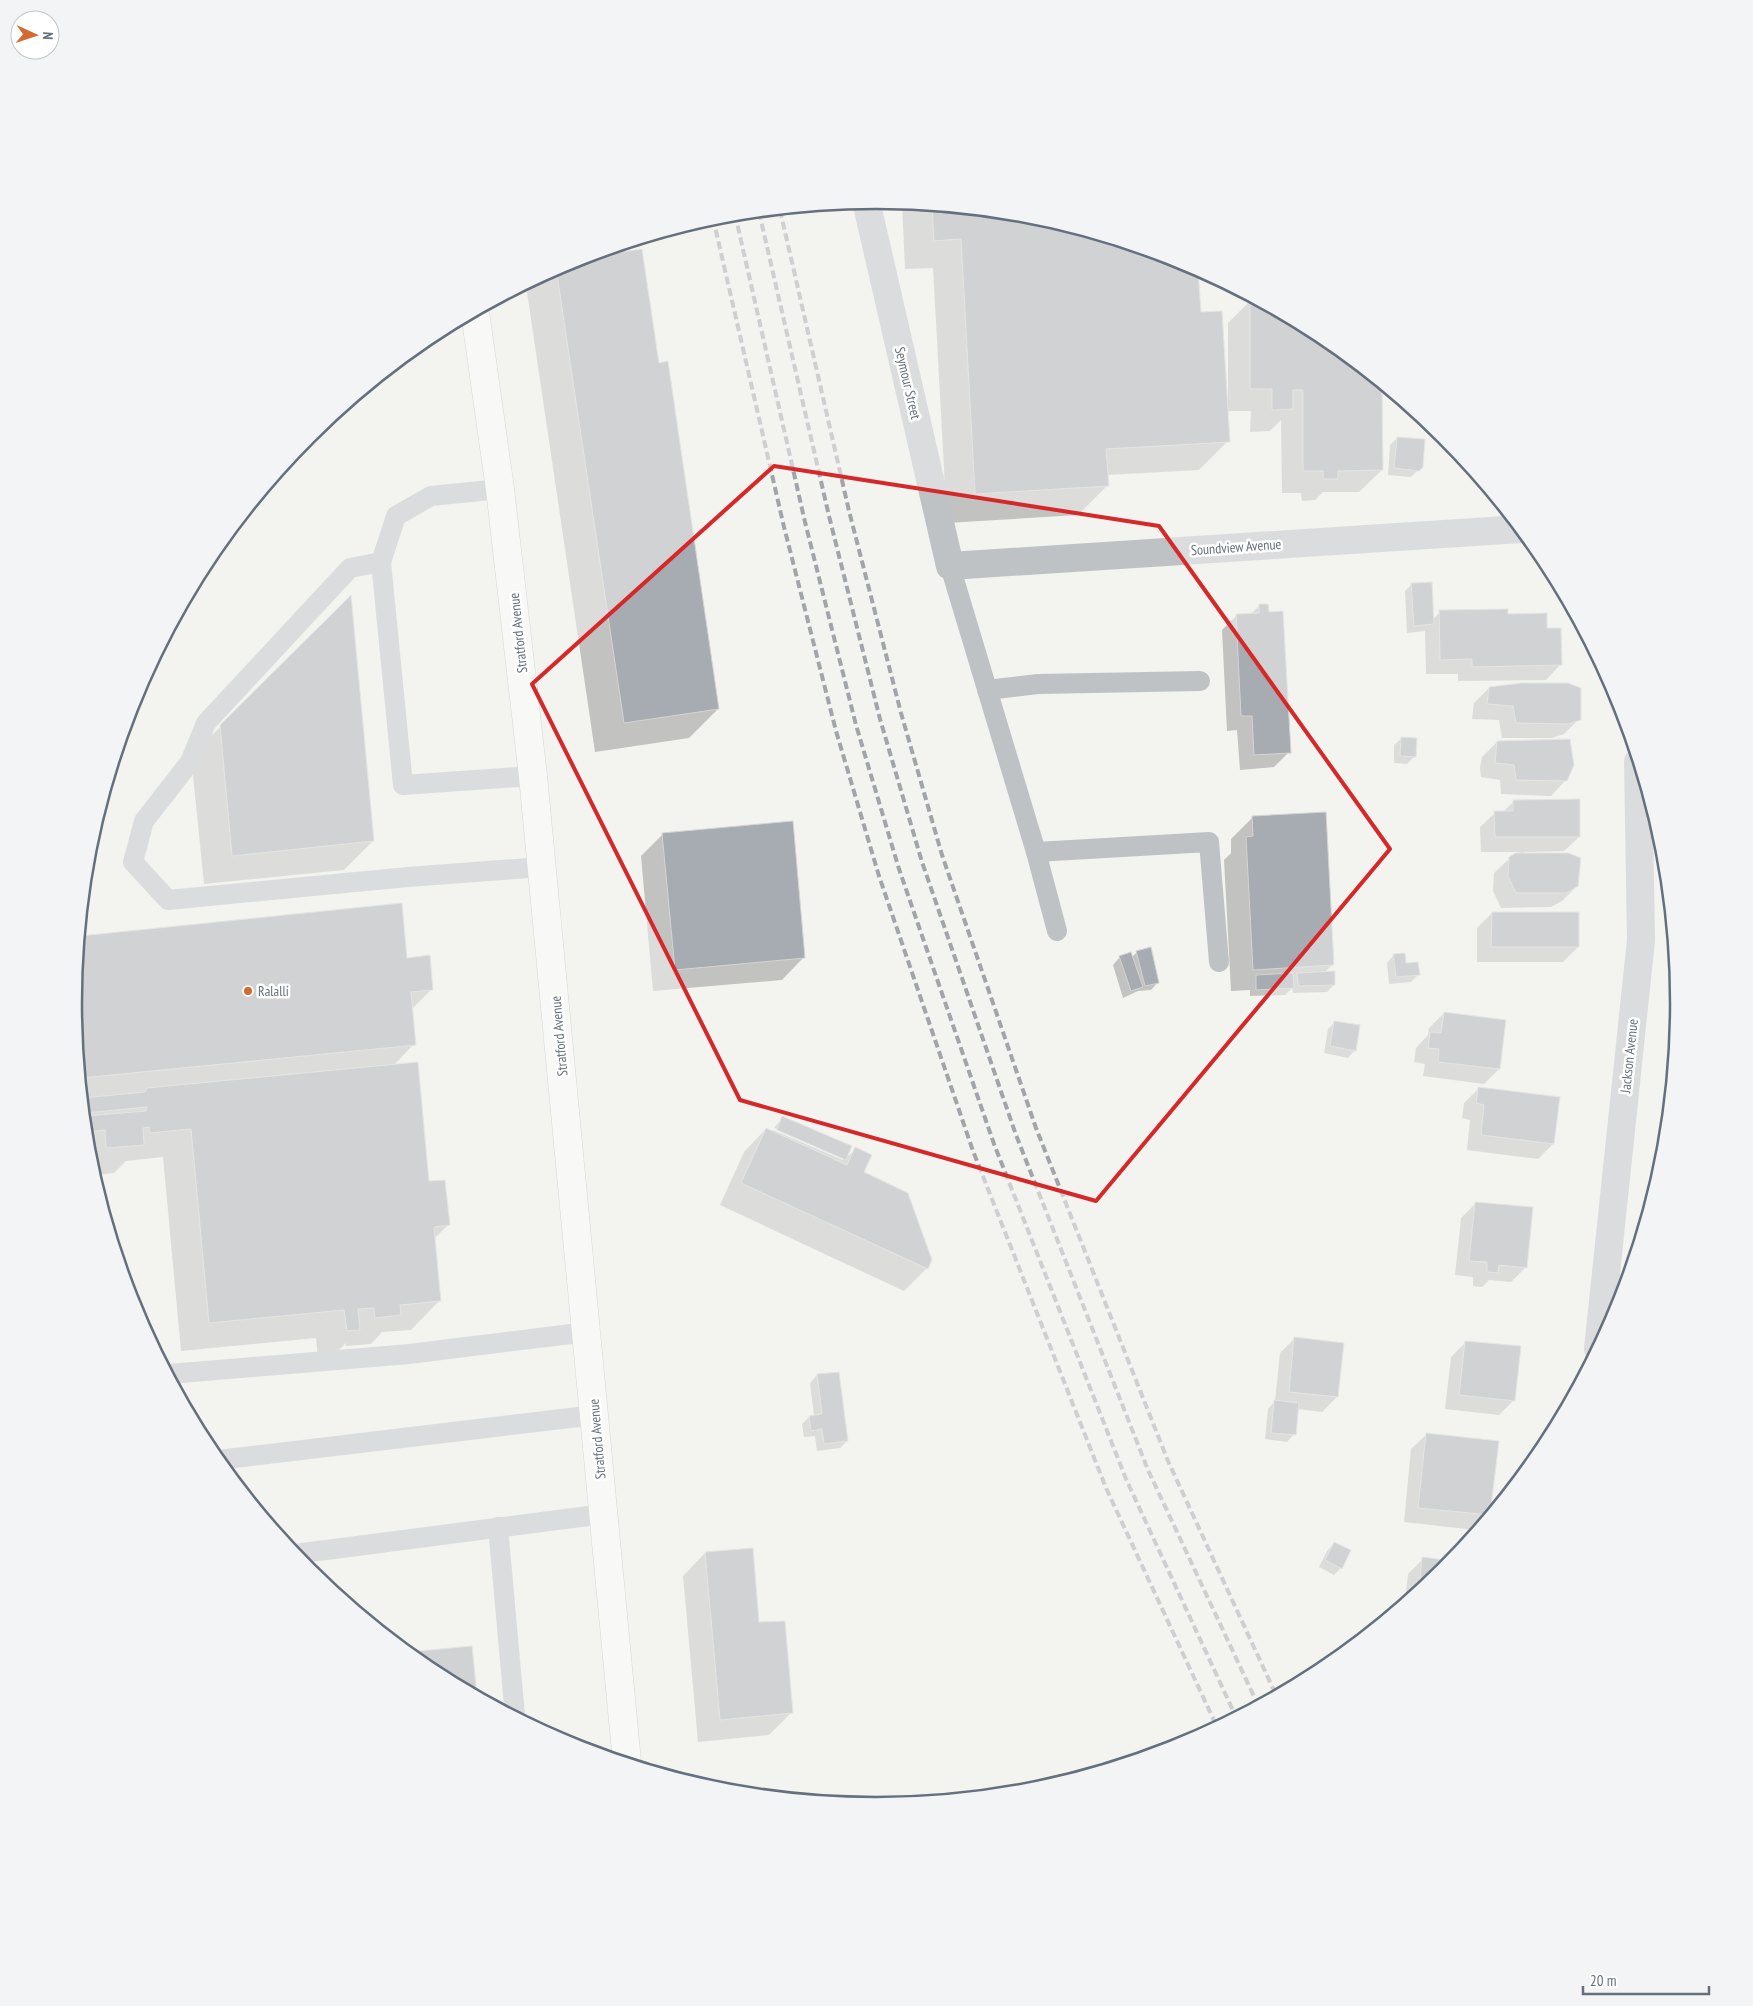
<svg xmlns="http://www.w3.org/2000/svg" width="1753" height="2006" font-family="'PT Sans Narrow',sans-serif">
<rect width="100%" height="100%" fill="#f3f3f0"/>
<g fill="#0003">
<polygon points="902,203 1033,216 1184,261 1226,399 1228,398 1228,323 1250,301 1257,301 1323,336 1381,384 1382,470 1359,492 1323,492 1315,500 1302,501 1301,493 1282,493 1281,420 1270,431 1250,432 1251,411 1227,411 1228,441 1199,470 1107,475 1107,486 1078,515 947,523 933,268 905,269"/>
<polygon points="641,250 658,364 718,709 689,738 595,752 527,292 544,275 570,261"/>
<polygon points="1397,438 1422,466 1411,477 1388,475 1390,445"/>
<polygon points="1412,584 1433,619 1440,612 1507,615 1546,630 1560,665 1546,680 1458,681 1458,674 1426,674 1425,631 1407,633 1405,591"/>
<polygon points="350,598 373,841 344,870 204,884 191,756"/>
<polygon points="1260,605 1289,752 1274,767 1240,770 1237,730 1227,731 1222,630 1237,615 1251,614"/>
<polygon points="1489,688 1579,719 1564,734 1552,738 1502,738 1499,720 1472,719 1474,703"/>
<polygon points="1402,738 1414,757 1407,764 1394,763 1394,745"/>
<polygon points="1497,742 1566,780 1551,796 1501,794 1500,780 1481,777 1480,768 1482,757"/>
<polygon points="1514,801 1579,837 1564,851 1524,852 1524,854 1577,886 1562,901 1551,907 1501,908 1493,891 1494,873 1510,858 1521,852 1481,852 1480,827 1495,813 1502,813"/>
<polygon points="1253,817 1332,965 1324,973 1334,985 1327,992 1293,993 1292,988 1285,995 1250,996 1250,990 1231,991 1224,860 1231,853 1231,839"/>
<polygon points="663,834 804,957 782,980 653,991 641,856"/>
<polygon points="1492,913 1578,947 1563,962 1477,962 1477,928"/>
<polygon points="80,937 406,959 432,989 411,1010 414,1044 393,1066 428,1183 449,1224 434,1239 440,1300 411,1330 382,1332 371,1344 346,1346 346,1343 330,1359 318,1360 316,1338 181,1351 163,1157 126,1161 114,1173 94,1175 89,1159 74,1003"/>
<polygon points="1137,952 1158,982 1151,990 1138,991 1123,998 1113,965 1120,957 1132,957"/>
<polygon points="1394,955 1418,975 1411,982 1389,984 1387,963"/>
<polygon points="1444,1013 1499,1069 1484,1084 1423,1076 1425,1064 1414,1062 1416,1048 1428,1035 1429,1028"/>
<polygon points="1678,1015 1674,1053 1673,1053"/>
<polygon points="1335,1022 1355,1050 1348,1058 1324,1053 1328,1029"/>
<polygon points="1671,1083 1666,1137 1663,1137 1669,1086"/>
<polygon points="1479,1088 1553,1144 1538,1159 1467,1150 1470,1120 1462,1118 1464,1103"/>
<polygon points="783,1117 850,1147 844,1160 856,1149 862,1173 930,1260 927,1268 904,1291 720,1205 744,1152 766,1129 772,1132 773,1130 843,1160 843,1157 774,1128"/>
<polygon points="1476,1203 1526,1267 1511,1282 1489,1280 1482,1287 1473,1286 1473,1277 1455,1275 1461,1218"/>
<polygon points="1295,1338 1337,1397 1322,1412 1297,1409 1294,1434 1287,1442 1265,1439 1268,1409 1275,1401 1280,1353"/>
<polygon points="1466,1342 1514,1400 1499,1415 1445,1409 1451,1357"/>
<polygon points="817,1375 847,1441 840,1448 817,1451 815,1436 804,1437 802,1424 809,1417 814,1416 810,1383"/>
<polygon points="1426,1435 1490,1515 1475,1530 1404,1522 1411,1449"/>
<polygon points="1334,1544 1341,1568 1334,1575 1319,1567 1327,1551"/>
<polygon points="705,1553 758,1624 791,1713 769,1735 698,1742 683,1576"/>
<polygon points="1423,1559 1444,1571 1405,1603 1408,1574"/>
</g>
<g fill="#a7acb2" stroke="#d4d5d3">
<polygon points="932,206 1033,216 1184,261 1198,269 1201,312 1222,311 1230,442 1106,449 1109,486 975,494 961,239 934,241"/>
<polygon points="642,249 659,363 668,361 719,709 624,723 556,268 579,258"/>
<polygon points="1250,299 1255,299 1323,336 1382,385 1383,470 1338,471 1338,479 1323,479 1323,471 1303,471 1303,390 1293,390 1293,409 1272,410 1272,389 1250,389"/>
<polygon points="1397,437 1425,439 1423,467 1419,471 1394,468"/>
<polygon points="1432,582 1434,624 1414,626 1411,583"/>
<polygon points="351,595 374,841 232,856 220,725"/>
<polygon points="1259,604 1268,604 1269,612 1283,611 1291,753 1254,755 1252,716 1241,716 1236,614 1259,613"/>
<polygon points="1508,609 1508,614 1547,613 1547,628 1561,628 1562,665 1472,667 1472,659 1440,660 1439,610"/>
<polygon points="1521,683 1568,683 1581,688 1581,720 1568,724 1516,723 1513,706 1487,704 1489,687"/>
<polygon points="1401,737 1417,738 1416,757 1400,756"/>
<polygon points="1570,739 1574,765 1567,781 1516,780 1514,765 1495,763 1497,741"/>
<polygon points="1580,799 1580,837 1495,837 1494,811 1513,811 1513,800"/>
<polygon points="1326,812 1334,965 1253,970 1246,837 1253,836 1252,816"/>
<polygon points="793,821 805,958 675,970 662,833"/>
<polygon points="1516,853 1568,853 1581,858 1578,886 1567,893 1516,893 1508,876 1509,857"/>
<polygon points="402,903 407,958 430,955 433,990 411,992 416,1045 81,1078 74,1003 80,936"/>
<polygon points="1492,912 1579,912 1579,947 1491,947"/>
<polygon points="1151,947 1159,983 1145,986 1136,951"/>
<polygon points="1131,952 1143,987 1131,991 1119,956"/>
<polygon points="1405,953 1406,963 1418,962 1420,975 1396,977 1393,954"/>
<polygon points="1335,971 1335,985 1300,986 1298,983 1297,973"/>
<polygon points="1293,973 1294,988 1256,990 1256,975"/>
<polygon points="1444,1012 1506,1020 1500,1069 1438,1062 1439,1049 1428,1048 1430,1032 1441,1033"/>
<polygon points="1334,1021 1360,1025 1356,1051 1330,1046"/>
<polygon points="418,1062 429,1181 445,1180 450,1225 434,1227 441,1301 400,1305 401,1315 375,1318 374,1308 358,1309 360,1330 347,1331 344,1310 209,1323 191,1129 150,1133 149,1127 143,1128 144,1145 106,1148 105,1130 86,1132 85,1116 146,1111 147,1107 85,1113 83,1098 145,1092 147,1088"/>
<polygon points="1478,1087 1560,1097 1554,1144 1481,1135 1484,1105 1476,1103"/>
<polygon points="782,1116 852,1146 846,1160 777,1130"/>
<polygon points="766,1128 847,1165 855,1147 872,1155 864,1172 908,1193 932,1260 928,1269 741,1183"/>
<polygon points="1475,1202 1533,1207 1527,1268 1499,1265 1498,1273 1487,1272 1487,1262 1469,1261"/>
<polygon points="1294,1337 1344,1343 1338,1397 1289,1392"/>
<polygon points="1465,1341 1521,1346 1515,1401 1459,1395"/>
<polygon points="839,1372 848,1441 824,1444 822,1429 811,1431 809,1416 822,1414 817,1374"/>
<polygon points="1274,1400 1299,1403 1296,1435 1271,1433"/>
<polygon points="1426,1433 1499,1441 1490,1515 1418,1508"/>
<polygon points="1334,1542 1351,1550 1342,1569 1325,1560"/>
<polygon points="753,1548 759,1622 785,1621 793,1713 720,1720 705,1552"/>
<polygon points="1422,1557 1452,1561 1444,1571 1419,1591"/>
<polygon points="472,1646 477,1695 430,1670 408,1652"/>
</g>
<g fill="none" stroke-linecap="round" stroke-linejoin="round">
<defs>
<polyline id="secondary" points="475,312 500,489 533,776 627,1762"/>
</defs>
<use href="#secondary" stroke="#b4b7bc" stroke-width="29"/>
<g stroke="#bfc2c5" stroke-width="20">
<polyline points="500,489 431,496 396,516 381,562 403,785 533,776"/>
<polyline points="381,562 350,568 206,723 190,762 144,821 133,862 168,900 408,877 542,867"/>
<polyline points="950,566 1036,852 1057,931"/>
<polyline points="987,690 1038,684 1200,681"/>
<polyline points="1036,852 1209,842 1219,962"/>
<polyline points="169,1374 409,1354 587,1332"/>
<polyline points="218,1460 595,1415"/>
<polyline points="498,1527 515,1716"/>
<polyline points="295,1554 604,1514"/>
</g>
<g stroke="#bfc2c5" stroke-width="28">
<polyline points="866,201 950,566 1521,529"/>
<polyline points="1598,1349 1641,940 1638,762"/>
</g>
<use href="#secondary" stroke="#fff" stroke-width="28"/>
<g stroke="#a1a5aa" stroke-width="4" stroke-dasharray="8 4" stroke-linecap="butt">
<polyline points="780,210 849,511 901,713 942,855 1036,1128 1168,1461 1276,1695"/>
<polyline points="759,212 829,516 880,719 922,862 1016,1135 1148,1470 1258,1705"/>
<polyline points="735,214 805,522 856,725 899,869 994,1144 1126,1479 1236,1717"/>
<polyline points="713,218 784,527 836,731 879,876 973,1151 1106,1488 1217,1727"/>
</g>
</g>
<path d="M0 0H1753V2006H0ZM774,466l385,60 231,323 -294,352 -356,-101 -208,-416z" fill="#f3f3f0" fill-opacity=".55" fill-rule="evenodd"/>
<path fill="none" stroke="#d62828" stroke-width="4" stroke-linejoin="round" d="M774,466l385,60 231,323 -294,352 -356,-101 -208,-416z"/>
<circle fill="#d36a30" stroke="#fff" stroke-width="2" cx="248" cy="991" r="5"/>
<g text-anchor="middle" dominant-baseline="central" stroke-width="5" stroke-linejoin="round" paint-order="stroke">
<g font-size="14" fill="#65707e" stroke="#fff">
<text transform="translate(908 383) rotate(77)">Seymour Street</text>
<text transform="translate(1236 547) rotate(-4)">Soundview Avenue</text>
<text transform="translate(518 633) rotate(-96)">Stratford Avenue</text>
<text transform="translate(559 1036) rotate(-95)">Stratford Avenue</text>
<text transform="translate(1629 1056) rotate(-84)">Jackson Avenue</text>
<text transform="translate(597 1439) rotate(-95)">Stratford Avenue</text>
</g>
<g font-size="14" fill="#65707e" stroke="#fff" text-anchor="start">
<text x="258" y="991">Ralalli</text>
</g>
</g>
<path d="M0 0H1753V2006H0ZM82 1003a794 794 0 1 1 1588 0a794 794 0 1 1-1588 0Z" fill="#f3f4f5" fill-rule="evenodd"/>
<path fill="none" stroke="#65707e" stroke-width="2.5" d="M82 1003a794 794 0 1 1 1588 0a794 794 0 1 1-1588 0Z"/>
<g transform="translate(35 35) rotate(93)"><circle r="24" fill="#ffffff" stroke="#c1c6cb"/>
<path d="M0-4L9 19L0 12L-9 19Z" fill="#d36a30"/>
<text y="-8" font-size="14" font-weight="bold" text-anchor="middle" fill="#65707e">N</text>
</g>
<path d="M1583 1986v8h126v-8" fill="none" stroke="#65707e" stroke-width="2.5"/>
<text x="1590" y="1986" font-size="15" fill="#65707e" stroke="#ffffff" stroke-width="4" paint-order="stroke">20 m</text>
</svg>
